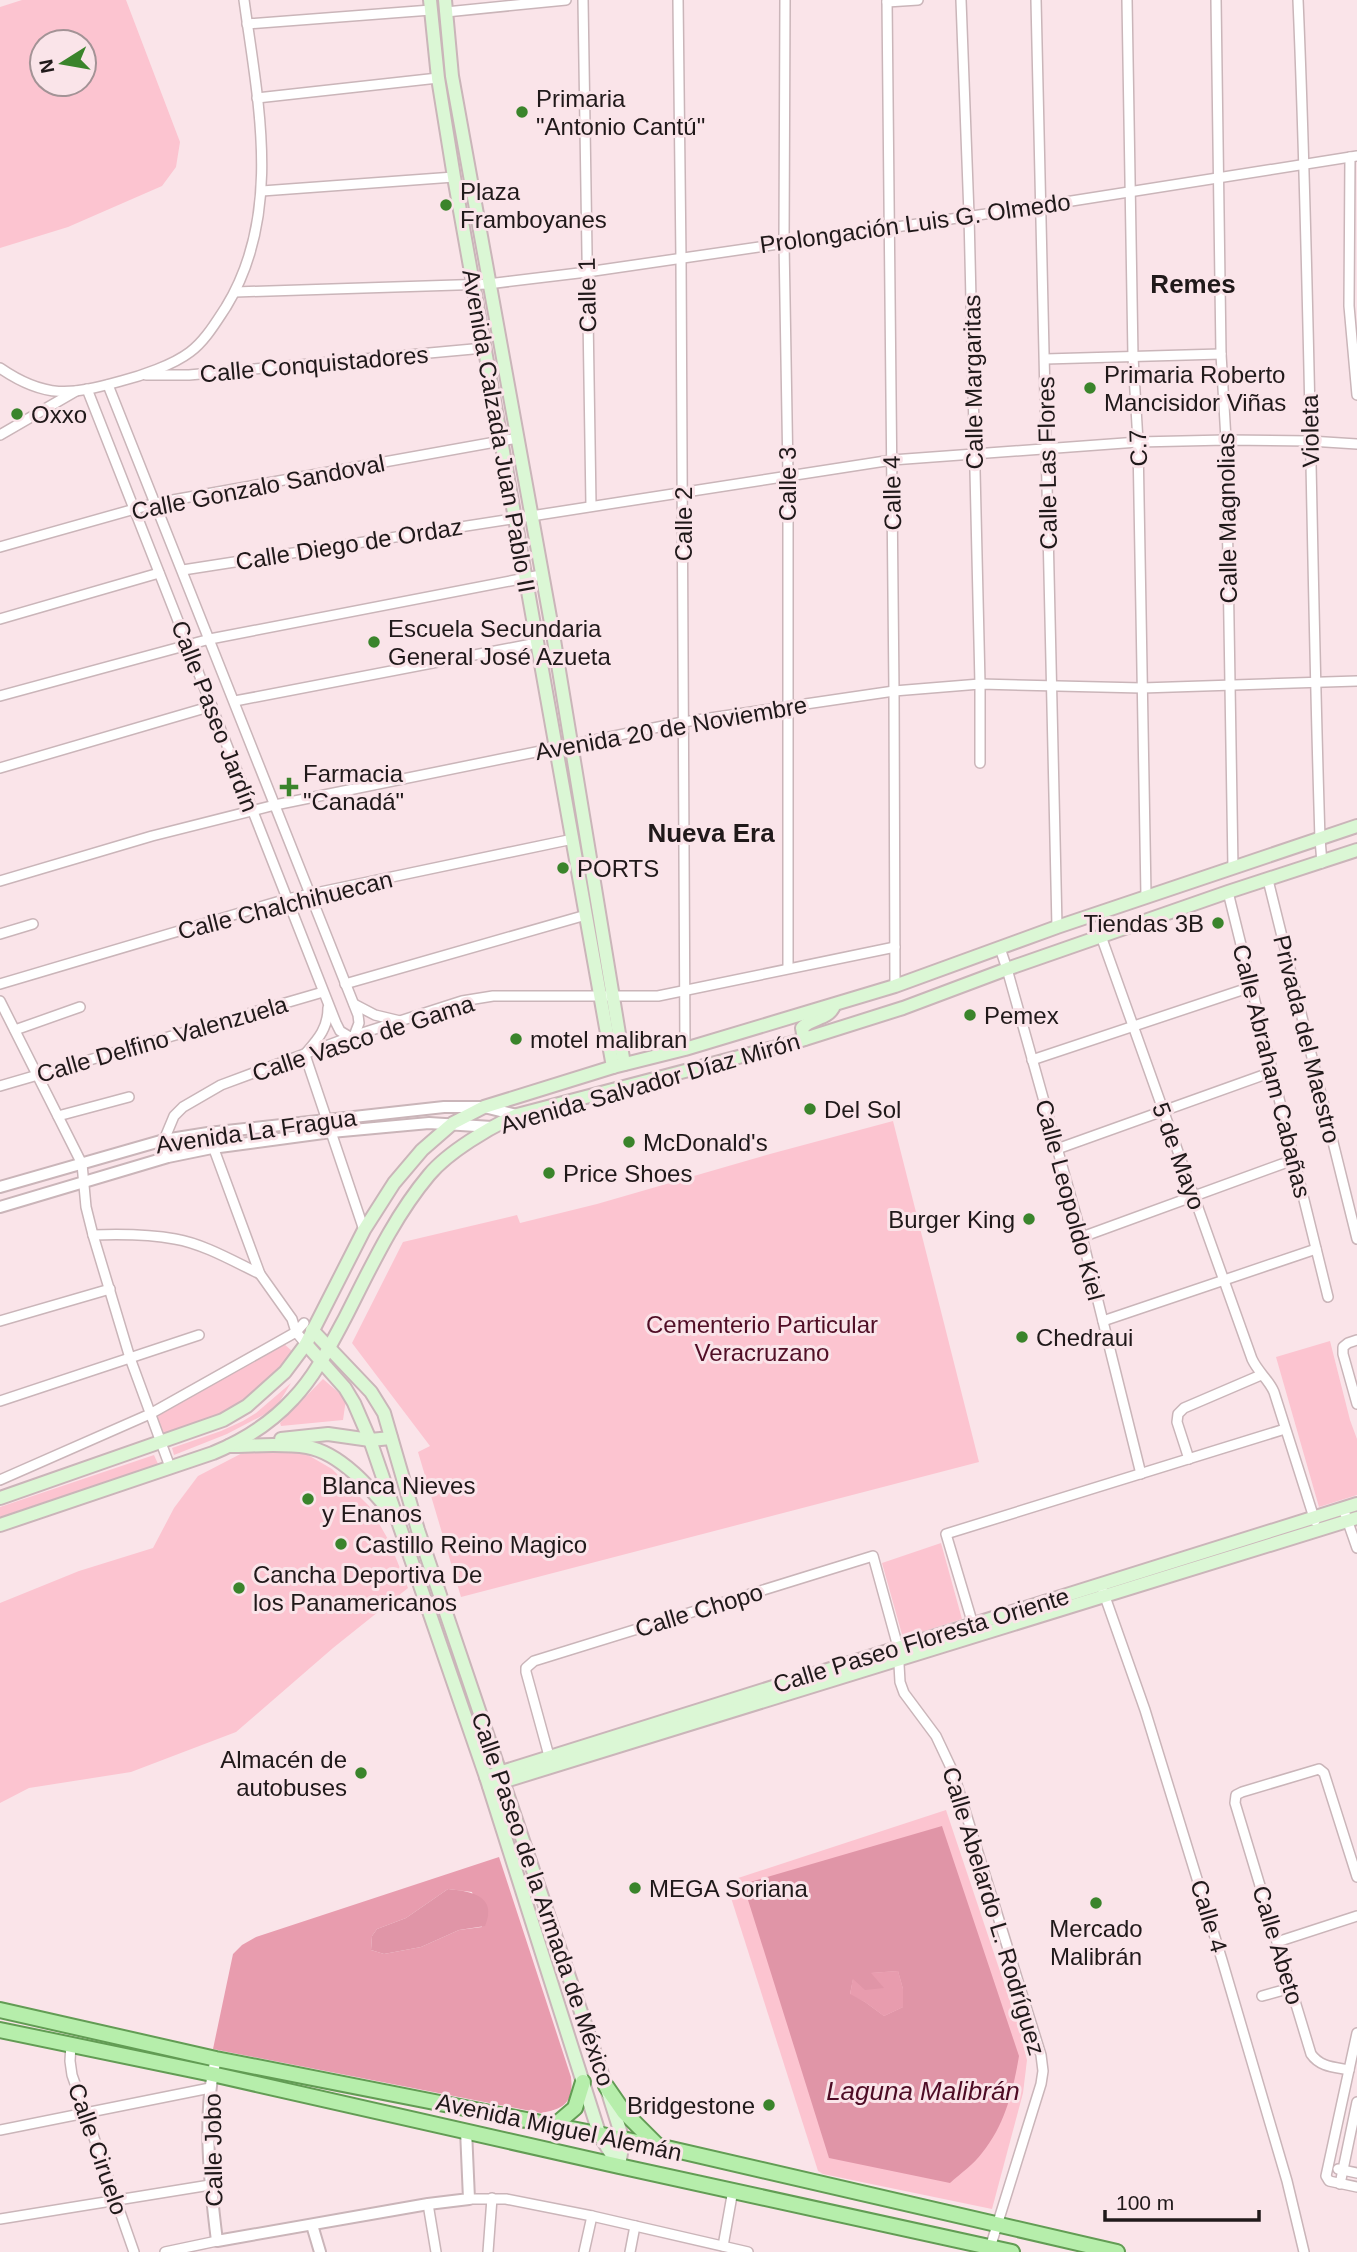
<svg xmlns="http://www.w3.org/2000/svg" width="1357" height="2252" font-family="Helvetica,sans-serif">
<rect width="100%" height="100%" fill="#fae4e9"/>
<g fill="#fcc4d0" fill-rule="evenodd">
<path d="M22,0h104l54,142 -4,25 -14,19 -94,41 -68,21v-241zM42,42h42v42h-42z"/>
<polygon points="893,1121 979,1462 461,1597 418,1452 430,1446 352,1343 403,1242 517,1215 520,1223 597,1204 770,1154"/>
<polygon points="1330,1341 1350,1420 1357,1439 1357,1495 1319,1507 1276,1357"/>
<polygon points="283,1343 292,1351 264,1389 217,1419 183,1432 163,1434 156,1416"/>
<polygon points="323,1379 346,1399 343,1420 281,1426 280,1423"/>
<polygon points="291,1383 280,1401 271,1411 227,1434 174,1455 172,1448 221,1431 243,1421 256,1413"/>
<polygon points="252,1448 301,1451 332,1469 369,1506 389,1541 408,1588 333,1648 236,1732 131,1772 29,1788 0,1803 0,1603 79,1571 153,1548 174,1508 198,1476"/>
<polygon points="154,1455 158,1464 0,1517 0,1507"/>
<polygon points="941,1543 962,1619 903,1638 882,1563"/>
<polygon points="946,1810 1020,2031 1027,2060 1023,2093 992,2209 823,2174 818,2171 726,1882"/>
</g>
<g fill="#e89cae" fill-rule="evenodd">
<path d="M499,1857l72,220c3,25 -7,32 -30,36l-328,-64 20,-95 9,-9 14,-8zM448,1889l24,3 10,35 -23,3 -38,17 -37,7 -13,-4 1,-14 5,-7 29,-11z"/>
<polygon points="898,1971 903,1989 903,2007 884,2016 865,2002 850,1995 853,1978 883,1988 870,1973"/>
</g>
<g fill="#e095a7" fill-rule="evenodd">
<path d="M942,1826l77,230c-6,35 -14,69 -37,97 -8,11 -21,20 -32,30l-121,-25 -86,-274zM898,1971l5,18v18l-19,9 -19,-14 -15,-8 3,-15 12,11 19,-2 -13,-15z"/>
<path d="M448,1889c23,2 50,7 37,37l-26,4 -38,17 -37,7 -13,-4 1,-14 5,-7 29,-11z"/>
</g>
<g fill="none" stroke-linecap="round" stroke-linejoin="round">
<defs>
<g id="minor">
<polyline points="583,0 591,505"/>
<polyline points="678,0 681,259 685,1049"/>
<polyline points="785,0 784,242 788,475 788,967"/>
<polyline points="887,0 894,691 895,986"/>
<polyline points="961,0 969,215 980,684 980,763"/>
<polyline points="1036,0 1057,927"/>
<polyline points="1127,0 1133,357 1138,442 1146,896"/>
<polyline points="1216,0 1221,354 1226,440 1233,868"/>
<path d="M1298,0c12,280 13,560 22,839l2,24"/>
<polyline points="887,2 918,0"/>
<polyline points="446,12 566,0"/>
<polyline points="247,24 431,10"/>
<polyline points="257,98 438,78"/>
<polyline points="1350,157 1349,306 1357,395"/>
<polyline points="262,191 454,177"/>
<polyline points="235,292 488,284 587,272 1040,206 1357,156"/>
<polyline points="1045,359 1221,354"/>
<path d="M0,368c45,31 71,27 121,13 20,-5 52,-16 69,-29 15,-11 26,-30 36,-45 57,-93 32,-205 18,-307"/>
<polyline points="146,375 189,375 484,348"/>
<polyline points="108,385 358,1015 359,1023 354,1036"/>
<polyline points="87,389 336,1023 340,1031 350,1037"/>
<polyline points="0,435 76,391"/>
<polyline points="0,547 156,503 518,438"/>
<polyline points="183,570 892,460 1138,442 1226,440 1310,441 1357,444"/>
<polyline points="0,619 159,573"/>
<polyline points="0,696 210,639 541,575"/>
<polyline points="235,701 537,643"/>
<polyline points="0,768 212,706"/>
<polyline points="1268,880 1357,1239"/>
<polyline points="0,881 152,836 275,805 683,722 894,691 980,684 1142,688 1357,681"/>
<polyline points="1228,892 1328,1297"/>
<polyline points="0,934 33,924"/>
<path d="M1101,936l151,423c6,13 17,21 22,33l41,129"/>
<polyline points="1000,948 1007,969 1082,1237 1141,1474"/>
<polyline points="0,984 287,899 573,839"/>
<polyline points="345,984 586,915"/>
<polyline points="0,1001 82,1164 86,1207 93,1235 130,1358 170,1467"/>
<polyline points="354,1004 375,1015 400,1021"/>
<polyline points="15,1030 80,1007"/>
<path d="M306,1053c12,-14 22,-25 22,-45"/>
<polyline points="305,1055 364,1230"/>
<polyline points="1032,1060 1251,987"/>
<polyline points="0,1086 323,992"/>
<polyline points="58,1116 129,1097"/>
<polyline points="208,1133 260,1274 292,1319 296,1332 306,1344"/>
<polyline points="1057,1149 1272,1072"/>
<polyline points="168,1157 164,1140 174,1116 183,1107 221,1085 350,1037 462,1001 493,996 658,996 895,947"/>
<path d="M93,1235c28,-1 55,-1 82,4 29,5 58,22 85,35"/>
<polyline points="1082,1237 1293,1160"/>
<polyline points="0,1321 110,1289"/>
<polyline points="1103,1321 1316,1249"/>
<polyline points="1357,1340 1348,1343 1343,1347 1343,1354 1357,1404"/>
<polyline points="0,1401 199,1335"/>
<polyline points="1189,1459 1177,1422 1178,1414 1184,1408 1261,1375"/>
<polyline points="0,1480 150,1414 296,1332 304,1323"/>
<polyline points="1343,1508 1357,1548"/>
<polyline points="1103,1591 1145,1710 1222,1960 1287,2181 1304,2252"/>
<polyline points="974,1628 946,1534 1285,1429"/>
<polyline points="549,1756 526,1672 526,1668 534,1661 873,1556 898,1647 900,1682 904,1693 936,1736 953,1772 1041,2055 1043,2071 1041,2084 989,2251"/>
<polyline points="1277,1942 1357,1916"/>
<polyline points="1262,1996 1291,1988"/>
<polyline points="1357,2033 1326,2176 1329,2181 1357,2187"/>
<polyline points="71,2044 70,2061 72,2075 134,2252"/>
<path d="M1349,2070c-15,-3 -29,-3 -38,-16l-76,-251 1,-8 6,-3 77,-23 5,4 33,104"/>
<polyline points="0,2130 210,2088"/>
<polyline points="1338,2169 1357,2173"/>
<polyline points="1340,2184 1357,2102"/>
<polyline points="469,2199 506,2199 592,2216 748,2252"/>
<polyline points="428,2204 436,2252"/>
<polyline points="0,2219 210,2185"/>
<polyline points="723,2246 733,2190"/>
<polyline points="165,2252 217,2241"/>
<polyline points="488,2252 492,2198"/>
<polyline points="584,2252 592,2216"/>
<polyline points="630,2252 635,2226"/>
</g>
<g id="tertiary">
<polyline points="0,1187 164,1140 208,1133 444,1107 484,1107 517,1115"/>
<polyline points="0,1207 168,1157 212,1148 331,1132 429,1123 492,1127"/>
<path d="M216,2059c-14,55 -6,126 1,182l211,-37 41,-5 -3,-69"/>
<polyline points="312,2225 320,2252"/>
</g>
<g id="secondary">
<polyline points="430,0 438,78 454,177 613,1067"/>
<polyline points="445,0 452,76 553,634 624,1064"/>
<path d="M804,1039l-2,-11c9,-10 25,-9 31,-20"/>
<polyline points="312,1330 371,1392 384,1413 418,1530 606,2086 623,2140 619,2166"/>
<polyline points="306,1344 345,1388 354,1403 370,1440 486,1777 600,2136 619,2166"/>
<polyline points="281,1439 328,1434 370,1440 391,1438"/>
<path d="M229,1446c25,0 52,-3 78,1 34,6 64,42 85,67"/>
<polyline points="0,1498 223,1420 247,1406 285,1372 306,1344 364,1230 394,1183 422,1150 453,1123 484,1107 613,1067 685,1049 895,986 1057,927 1357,826"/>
<path d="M0,1525l213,-72c29,-12 59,-31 80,-54 22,-23 37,-53 52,-81 25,-49 48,-100 84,-143 19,-23 61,-48 88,-60l275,-72 111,-35 104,-39 221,-77 129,-42"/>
<polyline points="486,1777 1357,1504"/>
<polyline points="489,1786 1357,1518"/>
</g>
<g id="primary">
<polyline points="0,2010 216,2059 658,2146 1117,2252"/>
<polyline points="0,2030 212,2074 619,2166 1012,2252"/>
<polyline points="606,2086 624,2112 658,2146"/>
<polyline points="555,2125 575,2108 583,2082"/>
</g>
</defs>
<use href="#minor" stroke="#cab5b9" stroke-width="12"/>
<use href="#tertiary" stroke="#cab5b9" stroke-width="14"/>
<use href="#secondary" stroke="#cab5b9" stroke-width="16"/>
<use href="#primary" stroke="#629c54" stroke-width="18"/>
<use href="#minor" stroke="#fff" stroke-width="9"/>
<use href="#tertiary" stroke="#fff" stroke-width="10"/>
<use href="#secondary" stroke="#dbf7d5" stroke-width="12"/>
<use href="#primary" stroke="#b6eeab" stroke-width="14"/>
</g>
<g fill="#3a842b" stroke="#fae4e9" stroke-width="2.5">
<circle cx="522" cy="112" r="7"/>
<circle cx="446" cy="205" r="7"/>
<circle cx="1090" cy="388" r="7"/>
<circle cx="17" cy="414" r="7"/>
<circle cx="374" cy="642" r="7"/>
<path d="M285.5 776.5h7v7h7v7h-7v7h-7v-7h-7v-7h7z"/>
<circle cx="563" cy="868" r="7"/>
<circle cx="1218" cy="923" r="7"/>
<circle cx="970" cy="1015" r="7"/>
<circle cx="516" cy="1039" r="7"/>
<circle cx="810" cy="1109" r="7"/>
<circle cx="629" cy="1142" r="7"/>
<circle cx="549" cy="1173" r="7"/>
<circle cx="1029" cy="1219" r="7"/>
<circle cx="1022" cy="1337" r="7"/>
<circle cx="308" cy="1499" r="7"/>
<circle cx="341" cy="1544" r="7"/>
<circle cx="239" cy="1588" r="7"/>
<circle cx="361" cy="1773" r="7"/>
<circle cx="635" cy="1888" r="7"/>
<circle cx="1096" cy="1903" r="7"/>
<circle cx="769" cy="2105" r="7"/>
</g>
<g text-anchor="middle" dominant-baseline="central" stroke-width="6" stroke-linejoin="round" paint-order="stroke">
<g font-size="24" fill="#20191a" stroke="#fae4e9" text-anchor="start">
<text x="536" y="98">Primaria<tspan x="536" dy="28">"Antonio Cantú"</tspan></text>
<text x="460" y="191">Plaza<tspan x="460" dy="28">Framboyanes</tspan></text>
<text x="1104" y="374">Primaria Roberto<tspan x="1104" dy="28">Mancisidor Viñas</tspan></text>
<text x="31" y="414">Oxxo</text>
<text x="388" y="628">Escuela Secundaria<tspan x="388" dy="28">General José Azueta</tspan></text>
<text x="303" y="773">Farmacia<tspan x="303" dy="28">"Canadá"</tspan></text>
<text x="577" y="868">PORTS</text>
<text x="1204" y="923" text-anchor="end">Tiendas 3B</text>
<text x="984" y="1015">Pemex</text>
<text x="530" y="1039">motel malibran</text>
<text x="824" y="1109">Del Sol</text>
<text x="643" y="1142">McDonald's</text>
<text x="563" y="1173">Price Shoes</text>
<text x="1015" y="1219" text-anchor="end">Burger King</text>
<text x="1036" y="1337">Chedraui</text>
<text x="322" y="1485">Blanca Nieves<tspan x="322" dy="28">y Enanos</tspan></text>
<text x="355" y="1544">Castillo Reino Magico</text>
<text x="253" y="1574">Cancha Deportiva De<tspan x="253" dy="28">los Panamericanos</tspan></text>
<text x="347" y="1759" text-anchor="end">Almacén de<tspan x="347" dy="28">autobuses</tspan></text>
<text x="649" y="1888">MEGA Soriana</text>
<text x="1096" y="1928" text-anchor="middle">Mercado<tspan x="1096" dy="28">Malibrán</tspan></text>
<text x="755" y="2105" text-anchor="end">Bridgestone</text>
</g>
<g font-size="24" fill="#20191a" stroke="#fae4e9">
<text transform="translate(915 223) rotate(-8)">Prolongación Luis G. Olmedo</text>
<text transform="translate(587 295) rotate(-91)">Calle 1</text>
<text transform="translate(314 364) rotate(-5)">Calle Conquistadores</text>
<text transform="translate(973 382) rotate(-91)">Calle Margaritas</text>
<text transform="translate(499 431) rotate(80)">Avenida Calzada Juan Pablo II</text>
<text transform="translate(1310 431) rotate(-91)">Violeta</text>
<text transform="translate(1138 448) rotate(-92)">C.7</text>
<text transform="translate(1047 463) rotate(-91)">Calle Las Flores</text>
<text transform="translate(787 484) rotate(-90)">Calle 3</text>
<text transform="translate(258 487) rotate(-11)">Calle Gonzalo Sandoval</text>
<text transform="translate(892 493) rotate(-91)">Calle 4</text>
<text transform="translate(1227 518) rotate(-91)">Calle Magnolias</text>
<text transform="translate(683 524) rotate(-90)">Calle 2</text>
<text transform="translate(349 544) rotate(-9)">Calle Diego de Ordaz</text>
<text transform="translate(215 716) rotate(69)">Calle Paseo Jardín</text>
<text transform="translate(671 728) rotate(-10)">Avenida 20 de Noviembre</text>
<text transform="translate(285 905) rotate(-14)">Calle Chalchihuecan</text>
<text transform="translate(363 1038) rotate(-18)">Calle Vasco de Gama</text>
<text transform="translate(162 1039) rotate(-16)">Calle Delfino Valenzuela</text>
<text transform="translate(1307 1039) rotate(76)">Privada del Maestro</text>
<text transform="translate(1272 1071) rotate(76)">Calle Abraham Cabañas</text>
<text transform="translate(650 1083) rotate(-16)">Avenida Salvador Díaz Mirón</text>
<text transform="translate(256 1131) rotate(-8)">Avenida La Fragua</text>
<text transform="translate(1179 1156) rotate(70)">5 de Mayo</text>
<text transform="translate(1070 1200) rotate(75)">Calle Leopoldo Kiel</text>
<text transform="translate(699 1610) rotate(-17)">Calle Chopo</text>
<text transform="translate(921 1640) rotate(-17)">Calle Paseo Floresta Oriente</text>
<text transform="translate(543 1899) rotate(71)">Calle Paseo de la Armada de México</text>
<text transform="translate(994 1911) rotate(73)">Calle Abelardo L. Rodríguez</text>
<text transform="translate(1209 1916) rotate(73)">Calle 4</text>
<text transform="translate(1278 1945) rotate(73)">Calle Abeto</text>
<text transform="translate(559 2127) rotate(12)">Avenida Miguel Alemán</text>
<text transform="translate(98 2149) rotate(71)">Calle Ciruelo</text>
<text transform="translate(213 2150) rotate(-91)">Calle Jobo</text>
</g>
<g font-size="24" fill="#500e26" stroke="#fae4e9">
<text x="762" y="1324">Cementerio Particular<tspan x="762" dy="28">Veracruzano</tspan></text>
</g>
<g font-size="26" font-weight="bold" fill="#20191a" stroke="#fae4e9">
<text x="1193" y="284">Remes</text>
<text x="711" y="833">Nueva Era</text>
</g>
<g font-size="26" font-style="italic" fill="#4d0b24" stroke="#fae4e9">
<text x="923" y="2091">Laguna Malibrán</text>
</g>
</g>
<g transform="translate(63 63) rotate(259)"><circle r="33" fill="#fae4e9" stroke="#a39396" stroke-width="2"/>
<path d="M0-5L12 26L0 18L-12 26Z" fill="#3a842b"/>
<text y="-10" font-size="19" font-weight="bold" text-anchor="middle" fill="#20191a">N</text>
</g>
<path d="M1105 2210v10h154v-10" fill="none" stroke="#20191a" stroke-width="3.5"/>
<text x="1116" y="2210" font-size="21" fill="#20191a" stroke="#fae4e9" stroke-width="5" paint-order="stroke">100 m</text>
</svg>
